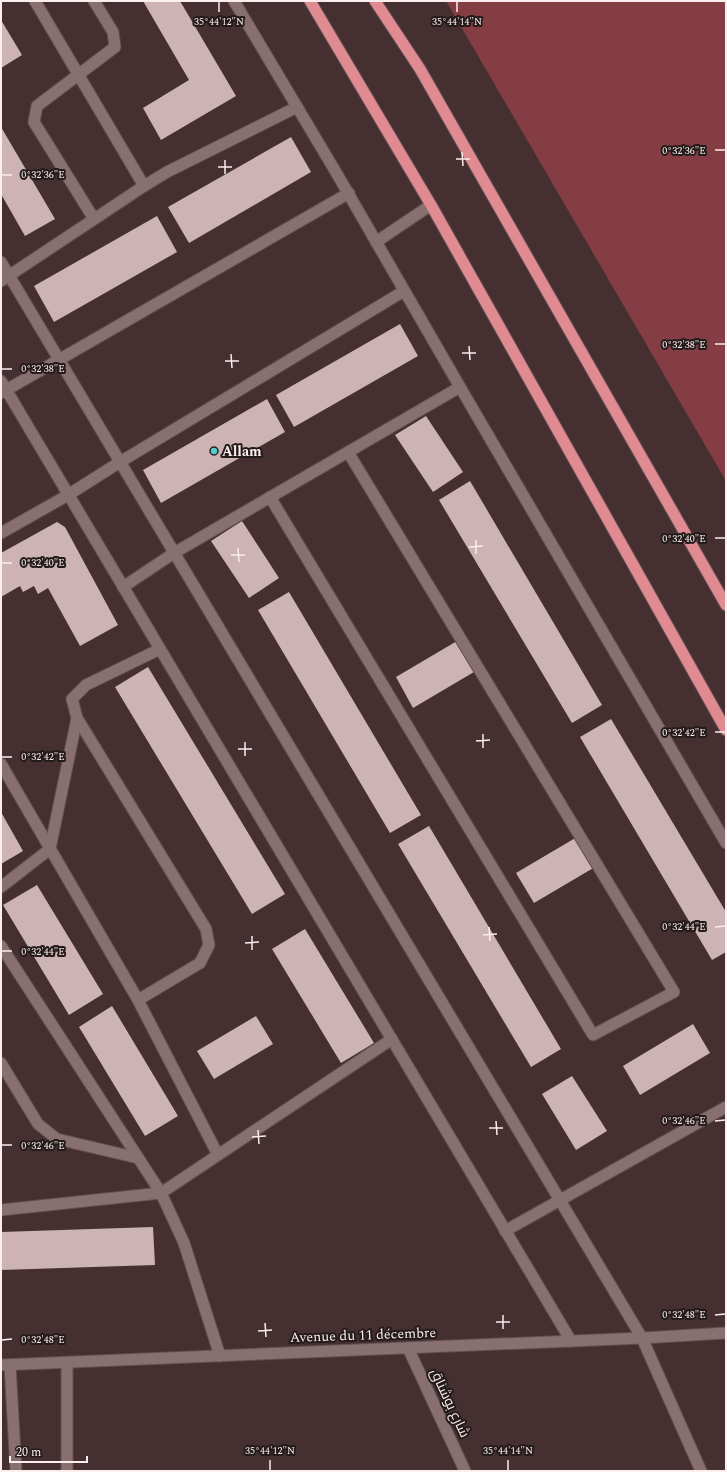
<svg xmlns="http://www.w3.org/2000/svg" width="727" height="1472" font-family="Spectral,Cairo,serif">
<rect width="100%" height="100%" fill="#452f30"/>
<polygon fill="#833d43" points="446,1 726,1 726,481"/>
<g fill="#ceb3b4">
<polygon points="143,1 180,1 236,96 161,140 143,108 189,80"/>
<polygon points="1,20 22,55 1,68"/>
<polygon points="1,127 55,219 25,236 1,194"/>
<polygon points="291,137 311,172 189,243 168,207"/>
<polygon points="157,216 177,252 54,322 34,286"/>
<polygon points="400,324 418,356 294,427 276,395"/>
<polygon points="267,399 285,432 161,503 143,470"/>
<polygon points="426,416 463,472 433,492 395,435"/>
<polygon points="470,481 602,705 572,723 439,500"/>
<polygon points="242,521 279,578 249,598 211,541"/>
<polygon points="57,522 65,527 118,625 80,646 48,588 38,594 34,586 23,592 20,586 1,597 1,553"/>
<polygon points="289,592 421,815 390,833 258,610"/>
<polygon points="457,641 474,672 413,708 396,677"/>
<polygon points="148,667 285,894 252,914 115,687"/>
<polygon points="611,719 726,912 726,952 712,960 580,737"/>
<polygon points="1,812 23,851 1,864"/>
<polygon points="429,826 561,1049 531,1067 398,844"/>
<polygon points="577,837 595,867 534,903 516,873"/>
<polygon points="37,885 103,994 69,1015 3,905"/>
<polygon points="305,929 374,1043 341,1063 272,949"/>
<polygon points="112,1006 178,1116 145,1136 79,1027"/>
<polygon points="256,1016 273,1044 214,1079 197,1051"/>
<polygon points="693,1024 710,1053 640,1095 623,1066"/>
<polygon points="572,1076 607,1131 576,1150 542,1094"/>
<polygon points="153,1227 155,1265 1,1270 1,1232"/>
</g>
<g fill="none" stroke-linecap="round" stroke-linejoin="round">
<defs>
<g id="service">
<polyline points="94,1 113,32 115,47 37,106 34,122 94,219"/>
<polyline points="1,1063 38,1124 57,1139 138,1158"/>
<polyline points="1,1210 161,1193"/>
<polyline points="67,1363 67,1471"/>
<polyline points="10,1365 16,1471"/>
</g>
<g id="minor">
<polyline points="35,1 144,186 167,172 297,107"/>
<polyline points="234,1 337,174 460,387 726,843"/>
<polyline points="376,242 431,205"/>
<polyline points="1,262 642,1338 701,1471"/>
<polyline points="1,281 144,186"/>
<polyline points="1,381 571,1341"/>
<polyline points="1,393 349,193"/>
<polyline points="270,497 593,1035 674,992 348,452"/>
<polyline points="1,533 68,495 120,462 404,291"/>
<polyline points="123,587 174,553 460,387"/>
<polyline points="1,764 138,1000 218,1155"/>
<polyline points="1,887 50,849 77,718"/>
<polyline points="1,946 161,1193 184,1243 220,1356"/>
<polyline points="138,1000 200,963 209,945 206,929 77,718 72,699 86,685 160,649"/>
<polyline points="161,1193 392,1039"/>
<polyline points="505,1231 726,1107"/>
<polyline points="408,1348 465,1471"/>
</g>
<polyline id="tertiary" points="1,1365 642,1338 726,1333"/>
<g id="trunk">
<polyline points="310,1 431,205 726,730"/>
<polyline points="375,1 420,69 726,605"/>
</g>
</defs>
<use href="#service" stroke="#614f50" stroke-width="13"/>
<use href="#minor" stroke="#614f50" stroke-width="13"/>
<use href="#tertiary" stroke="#614f50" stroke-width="13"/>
<use href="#trunk" stroke="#614f50" stroke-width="13"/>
<use href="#service" stroke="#886f70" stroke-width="11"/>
<use href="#minor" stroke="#886f70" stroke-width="11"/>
<use href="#tertiary" stroke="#886f70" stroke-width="11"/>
<use href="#trunk" stroke="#e08b91" stroke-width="11"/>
</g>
<path fill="none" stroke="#fcedee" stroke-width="1.5" d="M219,2v10M457,2v10M715,150h10M462,152l1,14M456,159h14M225,160v14M218,167h14M2,175h10M715,344h10M469,346l1,14M462,353h14M231,354l1,14M225,361h14M2,369h10M715,538h10M476,540v14M469,547l14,-1M238,548l1,14M231,555h14M2,563h10M715,732h10M483,734v14M476,741l14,-1M245,742v14M238,749h14M2,757h10M489,927l1,14M715,927l10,-1M483,935l14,-1M252,936v14M245,943l14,-1M2,951h10M496,1121l1,14M715,1121l10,-1M489,1128h14M258,1130l1,14M252,1137l14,-1M2,1145h10M503,1315v14M715,1315l10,-1M496,1322h14M265,1323l1,14M258,1331l14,-1M2,1340l10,-1M270,1460v10M508,1460v10"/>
<circle fill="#52cdce" stroke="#241b1b" stroke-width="1.5" cx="214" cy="451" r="4"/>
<g text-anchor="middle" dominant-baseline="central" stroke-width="4" stroke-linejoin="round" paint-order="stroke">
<g font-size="14" font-weight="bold" fill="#fcedee" stroke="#241b1b" text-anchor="start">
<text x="222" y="451">Allam</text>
</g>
<g font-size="14" fill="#fcedee" stroke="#241b1b">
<text transform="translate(363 1335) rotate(-2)">Avenue du 11 décembre</text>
<text transform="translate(450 1403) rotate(65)">شارع بوشناق</text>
</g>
</g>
<g font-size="10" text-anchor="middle" fill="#fcedee" stroke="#241b1b" stroke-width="4" stroke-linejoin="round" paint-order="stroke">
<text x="219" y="25">35°44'12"N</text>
<text x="457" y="25">35°44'14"N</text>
<text x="684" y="154">0°32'36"E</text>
<text x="43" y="178">0°32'36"E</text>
<text x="684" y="348">0°32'38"E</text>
<text x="43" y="372">0°32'38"E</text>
<text x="684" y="542">0°32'40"E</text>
<text x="43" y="566">0°32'40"E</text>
<text x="684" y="736">0°32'42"E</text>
<text x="43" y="760">0°32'42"E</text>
<text x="684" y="930">0°32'44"E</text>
<text x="43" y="955">0°32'44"E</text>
<text x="684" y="1124">0°32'46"E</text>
<text x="43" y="1149">0°32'46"E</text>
<text x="684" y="1318">0°32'48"E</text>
<text x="43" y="1343">0°32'48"E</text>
<text x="270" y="1454">35°44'12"N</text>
<text x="508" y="1454">35°44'14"N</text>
</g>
<rect width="727" height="1472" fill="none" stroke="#fcedee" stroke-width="4"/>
<path d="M10 1456v6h77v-6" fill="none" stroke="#fcedee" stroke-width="2"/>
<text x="16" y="1456" font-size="12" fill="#fcedee" stroke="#241b1b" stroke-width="3" paint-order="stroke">20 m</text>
</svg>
